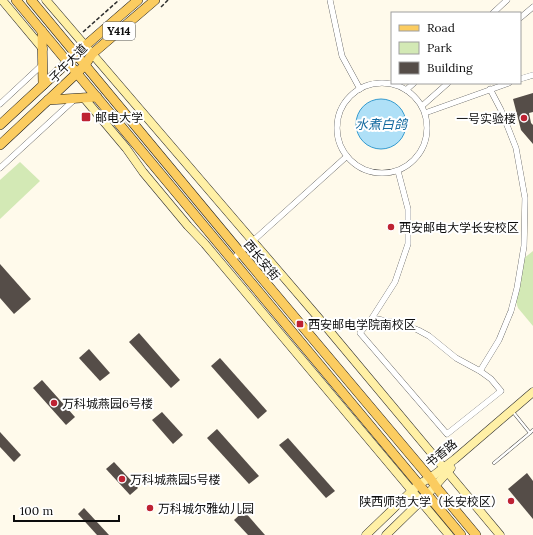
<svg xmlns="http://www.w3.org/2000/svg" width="533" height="535" font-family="Lora,'Noto Sans SC',serif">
<rect width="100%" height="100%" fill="#fffaeb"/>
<g fill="#d3e9b5">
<polygon points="20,162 40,181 0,219 0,180"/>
<polygon points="533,251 533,326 518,308 515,299 523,259"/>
</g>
<circle fill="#afe0f7" stroke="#359bcf" cx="381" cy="124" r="25"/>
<g fill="#554d48">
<polygon points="533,93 533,112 529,113 531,123 533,125 533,144 521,130 513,99"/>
<polygon points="0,264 31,299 14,314 0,298"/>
<polygon points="139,333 180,380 171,388 129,342"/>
<polygon points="89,349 110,373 100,381 79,358"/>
<polygon points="220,358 267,411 258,419 211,366"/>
<polygon points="42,380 75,417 66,425 33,388"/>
<polygon points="162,412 183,435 173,444 152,420"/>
<polygon points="217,429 259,476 249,484 207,438"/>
<polygon points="0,432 21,455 14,462 0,447"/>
<polygon points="288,438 335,491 326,498 279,445"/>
<polygon points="114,462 138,488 130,495 106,469"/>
<polygon points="527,473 533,481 533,519 508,489"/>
<polygon points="84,508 109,535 97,535 78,514"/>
<polygon points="244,511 265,535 248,535 234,520"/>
</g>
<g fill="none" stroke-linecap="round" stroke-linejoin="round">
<defs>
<g id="lane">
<polyline points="513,412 530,433 533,430"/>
<polyline points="494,463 530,433"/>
</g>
<g id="street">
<polyline points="330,0 342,56 360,89"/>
<polyline points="493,13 507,0"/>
<polyline points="520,18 533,7"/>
<polyline points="520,79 533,75"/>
<circle cx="382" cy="128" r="45"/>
<polyline points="406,90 414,83"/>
<polyline points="0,104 43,64"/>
<polyline points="422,106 448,83"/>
<polyline points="425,113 509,83"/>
<polyline points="0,168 75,99"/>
<polyline points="233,259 346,157"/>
<polyline points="372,318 402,324 418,330 429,336 456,358 480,371 491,379 501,391 447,434 360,333 372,318 395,282 408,244 408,209 398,171"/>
<polyline points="480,371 499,340 511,311 517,288 524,246 525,198 516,148 501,110 490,89"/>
</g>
<g id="secondary">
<polyline points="2,0 43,49"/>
<polyline points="46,0 317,316 500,535"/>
<polyline points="84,98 126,148 143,172 188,226 205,244 449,535"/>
<polyline points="366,535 419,484 430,478 455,459 533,392"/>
<polyline points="386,535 427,495 451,468"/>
</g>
<g id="primary">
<polyline points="16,0 461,535"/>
<polyline points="31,0 240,252 430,478 436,487 476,535"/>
<polyline points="42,31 43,85"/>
<polyline points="48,100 97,97"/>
<polyline points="0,125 68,62 78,56 85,46 138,0"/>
<polyline points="0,145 77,73 85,65 92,54 155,0"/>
</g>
</defs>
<use href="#lane" stroke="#3f3f3f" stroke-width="3.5"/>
<use href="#street" stroke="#3f3f3f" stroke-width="6"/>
<use href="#secondary" stroke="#2e2e2e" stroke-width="9"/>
<use href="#primary" stroke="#1d1d1d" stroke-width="10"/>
<g stroke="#2e2e2e" stroke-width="1.5" stroke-dasharray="4 2" stroke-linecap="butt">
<polyline points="161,7 168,0"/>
<polyline points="83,32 119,0"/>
</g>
<use href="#lane" stroke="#fff" stroke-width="2.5"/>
<use href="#street" stroke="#fff" stroke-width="5.5"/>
<use href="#secondary" stroke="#fff0a6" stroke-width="8"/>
<use href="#primary" stroke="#fbcc60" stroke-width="9"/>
</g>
<g fill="#be2233" stroke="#fff" stroke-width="1.5">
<rect x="81" y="112" width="10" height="10" rx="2"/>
<circle cx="524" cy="118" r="4"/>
<circle cx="391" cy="227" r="4"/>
<rect x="296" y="320" width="8" height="8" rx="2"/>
<circle cx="54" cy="403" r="4"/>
<circle cx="122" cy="479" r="4"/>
<circle cx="511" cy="501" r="4"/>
<circle cx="150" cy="508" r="4"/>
</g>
<g text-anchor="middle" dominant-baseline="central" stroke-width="4" stroke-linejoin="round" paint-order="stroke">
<rect fill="#fff" stroke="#555" stroke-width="1" x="103" y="22" width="32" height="18" rx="3"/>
<g font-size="11" font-weight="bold" fill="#0c0c0c">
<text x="119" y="31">Y414</text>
</g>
<g font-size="12" fill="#0c0c0c" stroke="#fff">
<text transform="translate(68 63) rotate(-46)">子午大道</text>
<text transform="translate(262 260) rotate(50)">西长安街</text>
<text transform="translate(441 453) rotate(-39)">书香路</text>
</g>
<g font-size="12" fill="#0c0c0c" stroke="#fff" text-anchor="start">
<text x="95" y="117">邮电大学</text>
<text x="516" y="118" text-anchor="end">一号实验楼</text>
<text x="399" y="227">西安邮电大学长安校区</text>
<text x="308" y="324">西安邮电学院南校区</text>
<text x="62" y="403">万科城燕园6号楼</text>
<text x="130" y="479">万科城燕园5号楼</text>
<text x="503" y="501" text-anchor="end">陕西师范大学（长安校区）</text>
<text x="158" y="508">万科城尔雅幼儿园</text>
</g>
<g font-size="13" font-style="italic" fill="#146a9f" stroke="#fff">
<text x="381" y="124">水煮白鸽</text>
</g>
</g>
<rect x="391" y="12" width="130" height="72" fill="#ffffff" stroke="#9e9e9e"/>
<rect x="399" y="25" width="20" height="6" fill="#fbcc60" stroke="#9e9e9e"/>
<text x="427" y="32" font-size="12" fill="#0c0c0c">Road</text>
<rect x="399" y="42" width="20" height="12" fill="#d3e9b5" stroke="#9e9e9e"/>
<text x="427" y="52" font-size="12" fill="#0c0c0c">Park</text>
<rect x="399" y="62" width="20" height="12" fill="#554d48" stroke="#9e9e9e"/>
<text x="427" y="72" font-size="12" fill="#0c0c0c">Building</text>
<path d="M14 515v6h105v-6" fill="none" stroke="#0c0c0c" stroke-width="2"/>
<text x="20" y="515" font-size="12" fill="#0c0c0c" stroke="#ffffff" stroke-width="3" paint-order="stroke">100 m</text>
</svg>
